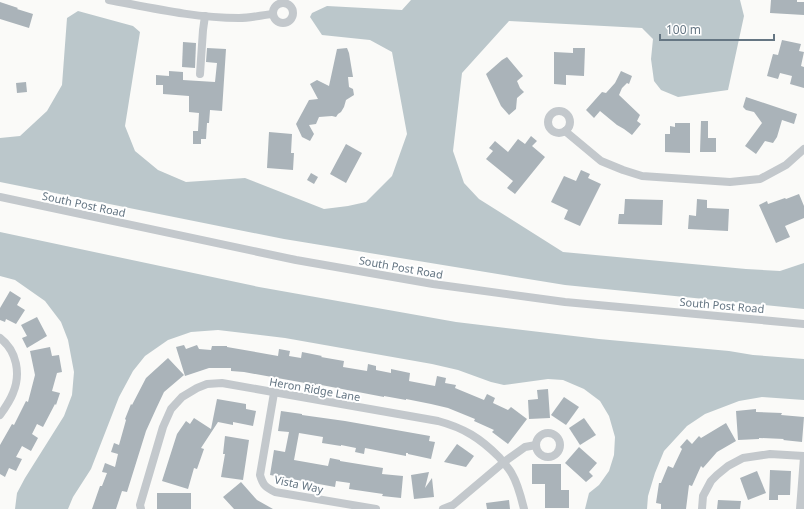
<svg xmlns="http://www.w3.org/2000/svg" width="804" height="509" font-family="'Noto Sans',sans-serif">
<rect width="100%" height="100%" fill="#fafaf8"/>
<g fill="#bbc7cb">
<polygon points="411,0 740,0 744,16 728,90 678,97 661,90 654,81 651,59 653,39 642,28 509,21 462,73 453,151 464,183 479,199 563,252 746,269 780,271 804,263 804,309 565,285 284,239 0,182 0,138 20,136 47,111 62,85 67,18 78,11 133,26 140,32 125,126 135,151 158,170 186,182 245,178 324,209 348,206 366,202 392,176 407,134 392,52 370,40 322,35 310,17 312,13 327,6 402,10"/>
<polygon points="0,232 259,287 456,322 599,339 729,351 753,355 804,359 804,400 762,397 739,401 705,414 687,426 664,451 655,473 648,496 647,509 585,509 589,493 599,485 609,471 614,455 615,437 609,416 600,401 584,389 563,380 548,379 504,385 491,382 458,370 432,364 285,338 218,330 191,332 168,340 145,356 133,371 119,397 91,469 73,497 68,509 15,509 17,493 25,478 64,416 72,395 74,372 68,340 61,322 45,301 15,280 0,276"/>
</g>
<g fill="#aab3b9">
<polygon points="771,0 797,0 797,2 804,2 804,15 770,13"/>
<polygon points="0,2 18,8 17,9 33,14 29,28 0,19"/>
<polygon points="782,40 801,44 799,51 804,52 801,66 804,67 804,88 790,84 792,76 780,73 778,79 767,76 773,54 778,55"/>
<polygon points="183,42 196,43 195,68 182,67"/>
<polygon points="207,48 226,49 222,111 210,110 209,123 207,123 206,139 201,139 201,144 193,144 193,131 198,131 199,113 189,112 189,96 163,94 163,85 156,85 156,75 169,76 169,71 183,72 183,80 215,82 217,63 206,62"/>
<polygon points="347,48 349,53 353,77 348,77 349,87 353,89 354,95 346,100 344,107 341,112 338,114 336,117 332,116 319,117 316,124 309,125 314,134 310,141 302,137 296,124 309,100 318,99 310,84 317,80 329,86 337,49"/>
<polygon points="573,48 585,48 584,76 566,75 566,85 554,84 554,52 573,53"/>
<polygon points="507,57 523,76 517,81 520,88 524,92 517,98 516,109 509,115 501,106 486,74 502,60"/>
<polygon points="621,71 632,76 629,84 627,83 622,88 619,95 640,115 637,121 641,124 632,135 624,129 617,125 600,111 594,118 586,110 602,92 606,93 615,83"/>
<polygon points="26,82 27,92 17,93 16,83"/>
<polygon points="746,97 797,114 794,124 782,120 777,137 773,143 765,141 756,154 745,146 762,123 754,112 746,110 743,107"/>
<polygon points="701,121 708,121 708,138 716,138 716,152 700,152"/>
<polygon points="675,123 690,123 690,153 665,152 665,134 670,134 670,126 675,127"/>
<polygon points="269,132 292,134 291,153 294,153 293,170 267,168"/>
<polygon points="531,136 537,141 532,146 545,157 515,194 507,188 513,181 486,159 493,151 489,148 495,141 508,152 518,139 525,144"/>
<polygon points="346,144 362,153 346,183 330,174"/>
<polygon points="581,170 590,174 588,178 601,184 580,226 564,219 568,210 551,202 564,176 576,181"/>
<polygon points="311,173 318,177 314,184 307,180"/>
<polygon points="799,194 804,206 804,218 785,226 790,237 776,243 759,205 767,201 768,204 785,198 786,199"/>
<polygon points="625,199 663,200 662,225 618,224 619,214 624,214"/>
<polygon points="697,199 707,200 707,208 729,209 728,231 688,229 689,215 696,216"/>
<polygon points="10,291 21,298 17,305 25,310 16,324 6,319 5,322 0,320 0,308"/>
<polygon points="37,317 47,336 27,348 22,338 27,336 21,325"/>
<polygon points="184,345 186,349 197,345 199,349 211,350 212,346 227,346 227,347 278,356 279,349 290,351 289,356 301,358 302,352 322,356 321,357 344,361 343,367 367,371 368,364 376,366 376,370 391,373 391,369 410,373 409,381 435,386 437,376 446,378 445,383 456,385 455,388 484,400 487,394 495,398 493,403 508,410 511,407 527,419 508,444 492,432 494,430 474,421 475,419 448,408 431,404 406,399 406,400 384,396 384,397 316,384 316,385 244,372 231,371 231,368 209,368 185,376 176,347"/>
<polygon points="50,347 52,356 59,355 62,372 57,373 52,391 60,393 56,405 55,404 43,427 37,424 32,434 38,438 31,451 22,446 16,457 22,459 16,471 9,468 5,477 0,474 0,445 12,424 14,425 26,401 28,402 35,375 30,351"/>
<polygon points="168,358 184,375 164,392 156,409 146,431 127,492 122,491 116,509 92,509 100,486 102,486 107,473 102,472 105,463 115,467 118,454 111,452 114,443 119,445 126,420 125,419 131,404 132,405 146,378"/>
<polygon points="548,389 550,418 529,419 528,400 538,399 537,390"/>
<polygon points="564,397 579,407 566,425 551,415"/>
<polygon points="217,399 246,404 246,409 256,411 253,426 233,422 233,425 218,422 201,448 204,449 197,469 194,468 188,489 162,481 177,434 186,421 190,424 194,418 211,429"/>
<polygon points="756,409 756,412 782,413 781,415 804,417 802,442 783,440 784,439 759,438 759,439 738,440 736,411"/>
<polygon points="281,411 302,414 302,415 345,421 430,436 429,441 435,442 431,459 408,454 408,453 406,453 406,456 365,448 364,454 355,452 356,448 341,445 341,446 322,443 323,437 299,433 294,460 328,466 330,458 340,460 340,461 383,468 382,474 403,476 401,498 382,496 383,494 349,489 350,483 336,481 335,487 270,475 274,450 285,452 289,432 278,431"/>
<polygon points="584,418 596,435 580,445 569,428"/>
<polygon points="726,423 736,441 717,452 703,468 701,466 692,486 689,485 686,509 661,509 661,504 656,503 659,483 661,483 668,466 673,468 682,449 680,447 687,439 692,444 699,436 701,438"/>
<polygon points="225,436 249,440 243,480 221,477 225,454 223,454"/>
<polygon points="457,444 474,456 466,467 444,462"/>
<polygon points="579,447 597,463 589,472 593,476 586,482 565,463"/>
<polygon points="532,464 561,464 561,490 569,490 569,508 545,508 545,484 532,484"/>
<polygon points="770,470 791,471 790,495 778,495 778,500 769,500"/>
<polygon points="757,471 766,493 748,500 740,478"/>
<polygon points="429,472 425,488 432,478 434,497 414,499 411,475"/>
<polygon points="241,482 257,500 273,509 234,509 223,497"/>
<rect x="157" y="493" width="34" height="16"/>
<polygon points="509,500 510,509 487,509 486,503"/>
<polygon points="718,500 741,501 740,509 717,509"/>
</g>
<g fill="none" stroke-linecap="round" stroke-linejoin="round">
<g stroke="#c3c8cc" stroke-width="8">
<path d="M109,0c43,8 86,18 130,18 12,0 23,-3 34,-4"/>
<circle cx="283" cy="13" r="10"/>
<polyline points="200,74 203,30 205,16"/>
<circle cx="559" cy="122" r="11"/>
<polyline points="565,131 601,161 623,170 642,176 730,182 760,179 786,165 804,149"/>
<polyline points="0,197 296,260 433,284 565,302 804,324"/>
<path d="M0,338c17,13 21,36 13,55 -3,8 -8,15 -13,22"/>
<path d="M274,393l-14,82c3,10 5,12 15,17l101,17"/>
<circle cx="548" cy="445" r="12"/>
<path d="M141,509l-1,-4 23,-78 8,-18 11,-12 15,-9 10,-4 15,-1 216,38c26,7 42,17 61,36 4,5 10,11 13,17 6,10 9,23 12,35"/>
<polyline points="443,509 453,505 504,462 525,447 536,445"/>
<polyline points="702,509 703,496 711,481 717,475 728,466 743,458 770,454 804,456"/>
<polyline points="800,509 804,457"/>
</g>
</g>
<g text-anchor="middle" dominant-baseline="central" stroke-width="4" stroke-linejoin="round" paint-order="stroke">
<g font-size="11" fill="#657683" stroke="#fff">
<text transform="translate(84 204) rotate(12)">South Post Road</text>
<text transform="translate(401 267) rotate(10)">South Post Road</text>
<text transform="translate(722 305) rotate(5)">South Post Road</text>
<text transform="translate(315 389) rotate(10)">Heron Ridge Lane</text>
<text transform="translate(299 484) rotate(12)">Vista Way</text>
</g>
</g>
<path d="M660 34v6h114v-6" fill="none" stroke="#657683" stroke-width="2"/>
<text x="666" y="34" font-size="12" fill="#657683" stroke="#ffffff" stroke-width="3" paint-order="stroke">100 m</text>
</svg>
